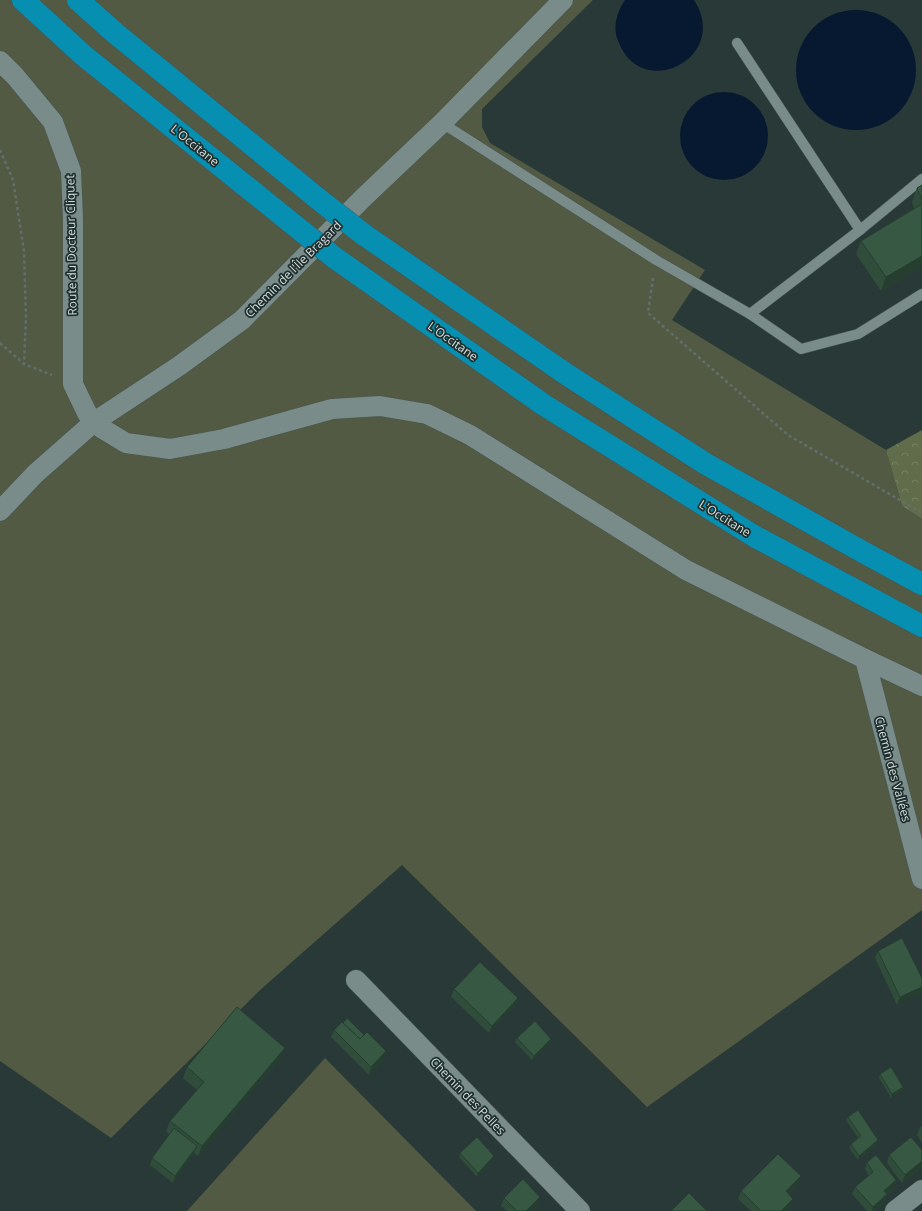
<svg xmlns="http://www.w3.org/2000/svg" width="922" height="1211" font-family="'Open Sans',sans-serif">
<defs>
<pattern id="forest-crowns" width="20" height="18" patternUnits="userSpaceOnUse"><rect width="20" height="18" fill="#616c4a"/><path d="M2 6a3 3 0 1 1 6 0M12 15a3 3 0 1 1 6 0" fill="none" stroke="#778164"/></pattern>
</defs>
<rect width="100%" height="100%" fill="#293938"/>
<g fill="#525a43">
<polygon points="0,0 593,0 482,109 482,127 490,143 705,270 672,320 886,450 902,506 922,519 922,910 647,1107 402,865 259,991 111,1138 0,1061"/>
<polygon points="325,1058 476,1211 187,1211"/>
</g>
<polygon fill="url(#forest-crowns)" points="922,430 922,519 902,506 886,450"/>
<g fill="#071930">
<path d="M625,0h69c37,57 -51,102 -75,43 -7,-14 -3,-30 6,-43z"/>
<circle cx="856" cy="70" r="60"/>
<circle cx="724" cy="136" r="44"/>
</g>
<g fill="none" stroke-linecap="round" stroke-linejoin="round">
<defs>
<g id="service">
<polyline points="737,43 860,230 750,314"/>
<polyline points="442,123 656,260 750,314 801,349 858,334 922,294"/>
<polyline points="860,230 922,179"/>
</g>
<g id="minor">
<polyline points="0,61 15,76 53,122 71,171 73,219 73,384 87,413 94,422 103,429 126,443 170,449 224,439 332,409 380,406 427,414 470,435 686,570 865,659 922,686"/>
<polyline points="0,511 35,474 94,422 179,366 242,320 363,198 442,123 563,0"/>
<polyline points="865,659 922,879"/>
<polyline points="356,980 580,1211"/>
<polyline points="895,1211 922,1190"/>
</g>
<g id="motorway">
<polyline points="23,0 83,55 304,233"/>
<polyline points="78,0 115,33 322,202"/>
<polyline points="363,234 566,374 706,464 863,552 922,584"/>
<polyline points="335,258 544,405 754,536 922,626"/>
</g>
</defs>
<use href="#service" stroke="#485654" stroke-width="11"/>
<use href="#minor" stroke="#485654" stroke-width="21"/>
<use href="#motorway" stroke="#485654" stroke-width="23"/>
<g stroke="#616f6e" stroke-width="2.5" stroke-dasharray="3 3" stroke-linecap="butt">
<polyline points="0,150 13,180 24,251 26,318 24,364"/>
<polyline points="653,278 648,313 788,435 922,513"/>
<polyline points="0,343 24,364 52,375"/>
</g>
<use href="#service" stroke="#798c8a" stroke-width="10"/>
<use href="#minor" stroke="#798c8a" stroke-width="20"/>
<use href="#motorway" stroke="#078fb1" stroke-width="22"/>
<defs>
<g id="motorway-bridge">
<polyline points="322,202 363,234"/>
<polyline points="304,233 335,258"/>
</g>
</defs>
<use href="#motorway-bridge" stroke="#485654" stroke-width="23" stroke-linecap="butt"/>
<use href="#motorway-bridge" stroke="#078fb1" stroke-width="22"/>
</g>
<g fill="#2f4d3a">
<polygon points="922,185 922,267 881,291 856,254 861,241 914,208 912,202 917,188"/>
<polygon points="878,951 922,978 897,1005 875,958"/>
<polygon points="454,989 518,998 515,1006 489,1033 451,997"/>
<polygon points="334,1030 364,1035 386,1051 384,1059 369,1075 331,1037"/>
<polygon points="517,1038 551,1039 550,1043 532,1060 515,1042"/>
<polygon points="281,1058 198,1156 194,1153 173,1183 150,1165 152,1158 169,1134 166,1131 170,1121 197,1090 183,1078 187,1067"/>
<polygon points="880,1074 903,1087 902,1090 891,1098 879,1078"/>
<polygon points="848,1117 878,1140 877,1144 858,1160 849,1148 851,1144 858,1138 846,1120"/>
<polygon points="922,1126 922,1143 917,1135 920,1127"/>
<polygon points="922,1150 922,1167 902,1183 887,1163 889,1155"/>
<polygon points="460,1153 493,1159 477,1177 459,1157"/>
<polygon points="867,1162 896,1180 893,1188 887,1194 884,1201 874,1211 867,1211 852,1194 855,1187 869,1176 865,1169"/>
<polygon points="798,1184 788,1194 791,1206 786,1211 751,1211 738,1199 741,1191"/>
<polygon points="504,1198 538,1204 531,1211 507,1211 501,1206"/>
</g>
<g fill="#263e30">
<polygon points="922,256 922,267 881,291 886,277"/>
<polygon points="922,987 922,993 897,1005 900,997"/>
<polygon points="518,998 515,1006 489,1033 492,1026"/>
<polygon points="551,1039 550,1043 532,1060 534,1056"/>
<polygon points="285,1048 281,1058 198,1156 202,1146"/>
<polygon points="386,1051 384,1059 369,1075 371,1067"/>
<polygon points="903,1087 902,1090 891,1098 892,1094"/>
<polygon points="878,1140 877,1144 858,1160 859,1156"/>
<polygon points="197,1146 194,1153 173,1183 175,1176"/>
<polygon points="494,1156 493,1159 477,1177 478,1173"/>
<polygon points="922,1161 922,1167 902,1183 905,1175"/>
<polygon points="801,1176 798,1184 783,1199 786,1191"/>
<polygon points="896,1180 893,1188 882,1198 884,1191"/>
<polygon points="887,1194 884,1201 874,1211 872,1211 873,1207"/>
<polygon points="540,1197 538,1204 531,1211 526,1211"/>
<polygon points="793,1199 791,1206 786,1211 781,1211"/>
</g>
<g fill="#375944" stroke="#263e30">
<polygon points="922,185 922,200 917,188"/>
<polygon points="922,204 922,256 886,277 861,241"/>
<polygon points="902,938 922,978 922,987 900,997 878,951"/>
<polygon points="480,962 518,998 492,1026 454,989"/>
<polygon points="237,1007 285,1048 202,1146 170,1121 204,1082 187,1067"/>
<polygon points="347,1018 364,1035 360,1039 343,1023"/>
<polygon points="535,1021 551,1039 534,1056 517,1038"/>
<polygon points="342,1022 360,1039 367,1032 386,1051 371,1067 334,1030"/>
<polygon points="891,1067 903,1087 892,1094 880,1074"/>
<polygon points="858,1110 878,1140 859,1156 851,1144 861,1136 848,1117"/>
<polygon points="174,1128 197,1146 175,1176 152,1158"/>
<polygon points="477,1137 494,1156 478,1173 460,1153"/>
<polygon points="911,1137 922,1150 922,1161 905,1175 889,1155"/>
<polygon points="778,1154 801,1176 786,1191 793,1199 781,1211 761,1211 741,1191"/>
<polygon points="876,1155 896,1180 884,1191 887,1194 873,1207 855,1187 873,1172 867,1162"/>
<polygon points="523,1179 540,1197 526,1211 517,1211 504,1198"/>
<polygon points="689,1193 707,1211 671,1211"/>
</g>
<g text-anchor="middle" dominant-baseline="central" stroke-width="3.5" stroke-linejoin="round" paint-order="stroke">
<g font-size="12" fill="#d5dfde" stroke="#1f2f2e">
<text transform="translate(195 145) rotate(39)">L'Occitane</text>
<text transform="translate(71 245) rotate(-91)">Route du Docteur Cliquet</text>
<text transform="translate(293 269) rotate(-45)">Chemin de l'Île Bragard</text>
<text transform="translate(453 341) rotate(35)">L'Occitane</text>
<text transform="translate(725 518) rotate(32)">L'Occitane</text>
<text transform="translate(893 769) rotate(75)">Chemin des Vallées</text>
<text transform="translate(468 1096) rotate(46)">Chemin des Pelles</text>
</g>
</g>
</svg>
